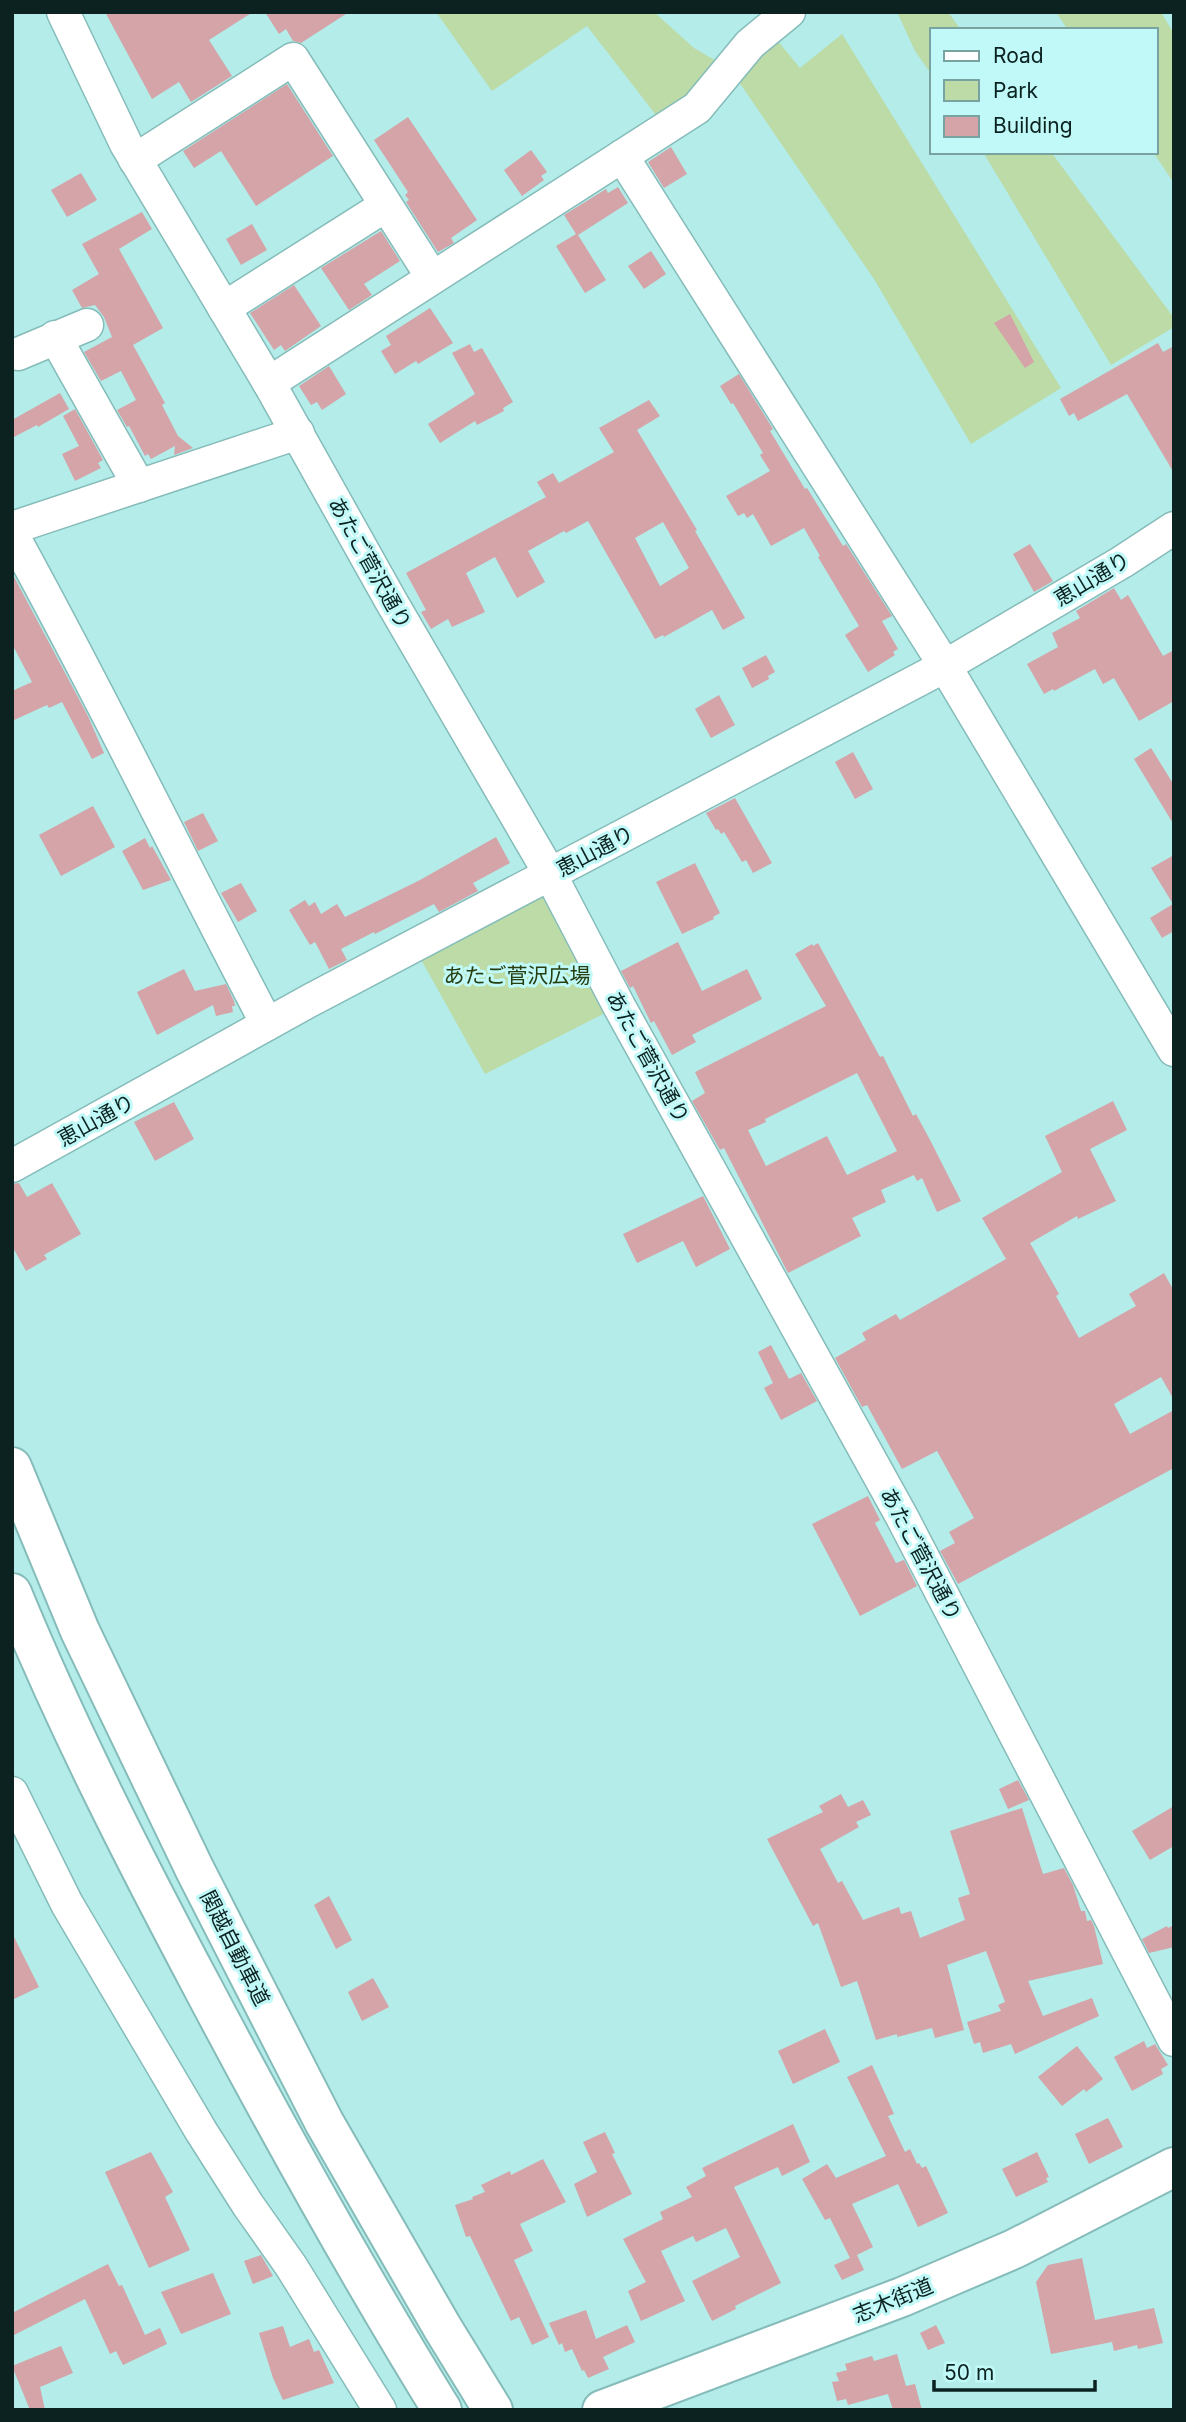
<svg xmlns="http://www.w3.org/2000/svg" width="1186" height="2422" font-family="Inter,'Noto Sans JP',sans-serif">
<rect width="100%" height="100%" fill="#b3ece9"/>
<g fill="#bcdba6">
<polygon points="436,12 654,12 694,48 730,69 768,29 800,68 842,34 1061,388 971,444 874,279 730,69 666,128 587,26 492,91"/>
<polygon points="897,12 948,12 961,30 932,30 932,75 915,51"/>
<polygon points="1056,12 1161,12 1174,34 1174,183 1153,152 1156,152 1156,30 1068,30"/>
<polygon points="983,152 1051,152 1174,318 1174,327 1111,365"/>
<polygon points="550,874 619,1006 485,1074 414,947"/>
</g>
<g fill="#d4a4a8" fill-rule="evenodd">
<polygon points="105,12 253,12 209,40 232,76 191,102 179,82 152,99"/>
<polygon points="265,12 349,12 301,43 293,41 286,29 279,34"/>
<polygon points="287,84 333,156 256,206 221,151 194,168 183,151"/>
<polygon points="408,117 477,220 451,238 454,243 438,252 406,202 409,200 405,195 408,192 374,140"/>
<polygon points="671,147 687,174 664,188 648,162"/>
<polygon points="531,150 547,172 541,176 544,180 522,196 504,170"/>
<polygon points="81,173 97,200 67,217 51,190"/>
<polygon points="618,187 628,203 578,235 606,280 585,293 556,246 576,234 564,215 606,189 608,193"/>
<polygon points="142,212 152,229 119,249 163,328 133,345 165,403 162,405 178,436 193,448 174,455 175,446 151,459 148,454 145,456 129,426 127,427 117,410 136,400 121,371 101,381 84,352 112,337 104,317 95,305 82,308 72,290 99,274 82,244"/>
<polygon points="252,224 267,250 241,265 226,239"/>
<polygon points="381,231 400,261 364,284 372,295 349,310 321,268"/>
<polygon points="651,251 666,274 644,289 628,266"/>
<polygon points="294,285 321,326 285,351 281,345 274,350 250,313"/>
<polygon points="430,308 453,343 418,364 416,361 395,374 381,351 391,345 386,336"/>
<polygon points="1010,314 1034,362 1025,368 994,323"/>
<polygon points="1158,343 1163,352 1174,346 1174,473 1127,394 1078,421 1074,413 1069,416 1060,399"/>
<polygon points="470,344 474,352 482,348 513,402 503,408 504,411 477,425 475,421 440,443 428,424 475,394 452,353"/>
<polygon points="329,366 346,394 322,410 317,402 311,405 299,386"/>
<polygon points="739,374 773,429 770,431 805,489 807,488 843,546 846,544 892,616 882,621 898,649 893,652 895,655 868,672 845,635 859,626 818,557 820,556 804,528 771,546 753,514 747,518 744,513 738,516 726,496 770,471 760,455 763,453 733,403 731,404 720,386"/>
<polygon points="60,393 69,409 38,427 37,425 12,438 12,420"/>
<path d="M649,400l11,16 -23,14 60,100 -2,1 50,87 -22,12 -11,-20 -48,27 -1,-2 -8,4 -67,-118 -22,12 -2,-2 -36,20 17,31 -28,16 -22,-41 -29,16 19,39 -33,15 -4,-8 -17,10 -10,-17 5,-2 -20,-37 140,-76 -9,-15 16,-9 6,10 55,-31 -15,-24zM663,522l26,46 -29,18 -25,-48z"/>
<polygon points="75,409 103,460 98,463 101,468 75,481 62,454 79,446 63,416"/>
<polygon points="1030,544 1053,581 1034,592 1013,554"/>
<polygon points="12,573 88,716 104,753 92,759 62,702 49,708 47,705 12,721 12,691 32,682 12,644"/>
<polygon points="1114,588 1121,600 1128,595 1163,656 1174,650 1174,701 1139,721 1114,678 1103,684 1095,669 1054,691 1053,689 1044,694 1027,664 1058,647 1052,633 1080,618 1076,611"/>
<polygon points="766,655 775,672 768,676 769,679 752,688 742,668"/>
<polygon points="719,695 735,725 711,738 695,709"/>
<polygon points="1151,748 1174,785 1174,825 1134,759"/>
<polygon points="853,752 873,789 855,799 835,762"/>
<polygon points="735,798 772,863 753,873 746,860 742,862 724,832 721,834 718,829 716,830 706,813"/>
<polygon points="93,806 115,847 61,876 39,835"/>
<polygon points="203,813 218,841 198,851 184,822"/>
<polygon points="496,837 510,863 473,883 478,891 439,912 434,904 375,934 374,932 341,949 347,960 329,969 315,942 310,945 289,910 305,900 309,906 315,902 321,914 337,904 345,917 420,880"/>
<polygon points="145,838 150,848 152,846 171,880 143,890 122,851"/>
<polygon points="1174,855 1174,931 1162,938 1150,918 1173,904 1151,868"/>
<polygon points="695,863 720,913 713,917 714,919 682,934 656,882"/>
<polygon points="241,883 257,911 238,922 221,893"/>
<polygon points="678,942 702,991 747,969 762,999 692,1035 696,1042 672,1055 654,1021 651,1023 633,986 630,988 621,971"/>
<path d="M818,943l62,114 3,-1 30,60 3,-2 13,24 32,63 -24,11 -15,-34 -5,3 -3,-6 -33,15 5,12 -34,16 9,18 -73,37 -64,-125 -4,2 -28,-49 13,-8 -10,-21 131,-66 -31,-52 17,-10 1,2zM857,1073l40,78 -50,24 -20,-39 -61,30 -18,-36 18,-8 -1,-3z"/>
<polygon points="184,969 195,991 226,984 234,1001 235,1006 232,1006 233,1012 216,1016 213,1005 157,1035 137,992"/>
<polygon points="1113,1101 1127,1130 1090,1149 1116,1201 1078,1219 1077,1216 1030,1243 1059,1294 1056,1296 1079,1338 1136,1306 1129,1294 1164,1273 1174,1291 1174,1400 1161,1377 1114,1404 1130,1434 1174,1410 1174,1468 958,1584 940,1551 955,1543 949,1532 974,1518 937,1451 902,1469 867,1405 862,1407 835,1358 866,1340 862,1333 896,1314 900,1320 1006,1259 982,1218 1062,1172 1045,1136"/>
<polygon points="174,1102 194,1139 155,1161 134,1122"/>
<polygon points="19,1183 27,1197 52,1183 81,1234 44,1255 47,1259 26,1271 12,1246 12,1184"/>
<polygon points="703,1196 730,1249 696,1267 683,1241 637,1263 623,1234"/>
<polygon points="771,1345 789,1379 801,1373 817,1401 781,1420 764,1388 773,1383 758,1352"/>
<polygon points="868,1496 880,1520 875,1523 896,1563 904,1560 917,1586 860,1616 812,1524"/>
<polygon points="1018,1780 1029,1800 1008,1809 999,1789"/>
<polygon points="841,1794 848,1807 863,1800 871,1815 856,1822 859,1827 820,1849 838,1883 842,1881 863,1920 899,1907 901,1914 911,1911 920,1938 965,1920 958,1898 970,1894 950,1831 1022,1808 1043,1874 1064,1868 1073,1885 1081,1911 1085,1911 1087,1921 1091,1920 1094,1926 1103,1964 1028,1981 1043,2016 1092,1998 1099,2016 1015,2054 1011,2044 983,2053 980,2042 974,2044 967,2022 1001,2011 998,2005 1005,2002 986,1951 947,1965 964,2030 935,2038 932,2028 897,2037 897,2034 876,2040 857,1981 841,1987 818,1923 813,1926 767,1839 823,1812 819,1806"/>
<polygon points="1174,1806 1174,1846 1150,1860 1132,1831"/>
<polygon points="329,1896 352,1940 336,1949 314,1905"/>
<polygon points="1174,1925 1174,1947 1149,1953 1142,1939 1167,1926 1168,1928"/>
<polygon points="12,1933 39,1987 12,2000"/>
<polygon points="373,1978 389,2007 362,2021 348,1992"/>
<polygon points="825,2029 840,2062 793,2084 778,2051"/>
<polygon points="1144,2041 1147,2048 1155,2044 1168,2065 1161,2069 1163,2074 1132,2091 1114,2057"/>
<polygon points="1077,2046 1103,2079 1086,2092 1084,2089 1062,2106 1038,2077"/>
<polygon points="872,2065 894,2114 888,2116 905,2152 910,2149 917,2164 919,2163 922,2168 926,2166 948,2213 918,2227 898,2184 852,2204 873,2247 857,2255 864,2270 842,2280 834,2265 850,2258 830,2218 825,2220 802,2179 827,2164 836,2178 886,2156 847,2077"/>
<polygon points="1108,2118 1123,2147 1089,2164 1075,2134"/>
<polygon points="793,2124 810,2162 782,2176 778,2167 734,2187 781,2283 735,2306 736,2309 712,2321 692,2281 740,2257 726,2228 696,2242 693,2236 661,2251 685,2301 641,2321 628,2291 646,2282 623,2239 663,2219 660,2212 692,2197 686,2187 706,2176 702,2168"/>
<polygon points="605,2132 615,2153 612,2154 632,2194 587,2217 574,2184 597,2172 583,2142"/>
<polygon points="151,2152 173,2192 165,2197 190,2250 149,2268 105,2172"/>
<polygon points="1037,2152 1049,2177 1046,2178 1048,2182 1016,2197 1002,2169"/>
<polygon points="543,2159 566,2202 520,2224 533,2251 514,2260 549,2337 532,2345 519,2317 511,2321 470,2236 466,2237 455,2205 473,2199 472,2197 485,2192 481,2185 510,2171 511,2175"/>
<polygon points="261,2255 273,2276 253,2284 244,2261"/>
<polygon points="1082,2258 1095,2320 1154,2308 1163,2343 1138,2349 1137,2345 1114,2351 1112,2342 1051,2354 1036,2282 1048,2265"/>
<polygon points="108,2264 119,2286 122,2285 145,2335 160,2328 167,2344 123,2365 116,2351 110,2354 85,2299 12,2336 12,2313"/>
<polygon points="213,2273 231,2314 181,2334 161,2292"/>
<polygon points="586,2310 596,2339 627,2325 635,2342 603,2357 609,2369 588,2378 584,2370 582,2371 572,2349 565,2352 562,2343 559,2345 549,2323"/>
<polygon points="936,2325 945,2343 928,2350 920,2333"/>
<polygon points="283,2326 290,2347 309,2339 314,2352 319,2350 334,2383 283,2400 273,2378 259,2333"/>
<polygon points="61,2346 73,2373 40,2387 45,2410 30,2410 12,2366"/>
<polygon points="897,2354 906,2386 915,2384 922,2410 893,2410 888,2394 848,2405 846,2399 837,2401 832,2382 839,2381 836,2373 847,2370 845,2364 872,2356 874,2361"/>
</g>
<g fill="none" stroke-linecap="round" stroke-linejoin="round">
<defs>
<g id="minor">
<polyline points="63,12 126,144 269,383 391,601 550,874 619,1006 902,1517 1174,2040"/>
<polyline points="622,156 945,666 1174,1050"/>
<polyline points="135,160 293,59 432,277"/>
<polyline points="224,308 385,206"/>
<polyline points="55,337 139,486"/>
<polyline points="18,354 87,325"/>
<polyline points="269,383 697,108 750,44 789,12"/>
<polyline points="12,528 298,433"/>
<path d="M12,534c89,161 169,327 255,490"/>
<polyline points="12,1166 309,1001 945,666 1122,562 1174,528"/>
<polyline points="12,1793 67,1904 201,2131 248,2205 291,2266 380,2410"/>
</g>
<polyline id="major" points="602,2410 902,2297 1014,2249 1174,2167"/>
<g id="highway">
<polyline points="12,1467 80,1631 195,1870 324,2122 442,2327 493,2410"/>
<path d="M12,1593c56,136 123,267 192,397 75,142 153,282 238,420"/>
</g>
</defs>
<use href="#minor" stroke="#85bcba" stroke-width="35"/>
<use href="#major" stroke="#85bcba" stroke-width="42"/>
<use href="#highway" stroke="#85bcba" stroke-width="42"/>
<use href="#minor" stroke="#fff" stroke-width="32"/>
<use href="#major" stroke="#fff" stroke-width="38"/>
<use href="#highway" stroke="#fff" stroke-width="38"/>
</g>
<g text-anchor="middle" dominant-baseline="central" stroke-width="6" stroke-linejoin="round" paint-order="stroke">
<g font-size="21" fill="#0b2221" stroke="#c0f9f7">
<text transform="translate(370 563) rotate(61)">あたご菅沢通り</text>
<text transform="translate(1092 579) rotate(-31)">恵山通り</text>
<text transform="translate(595 851) rotate(-28)">恵山通り</text>
<text transform="translate(648 1057) rotate(61)">あたご菅沢通り</text>
<text transform="translate(96 1120) rotate(-29)">恵山通り</text>
<text transform="translate(921 1554) rotate(62)">あたご菅沢通り</text>
<text transform="translate(235 1948) rotate(63)">関越自動車道</text>
<text transform="translate(893 2300) rotate(-22)">志木街道</text>
</g>
<g font-size="21" fill="#263e10" stroke="#c0f9f7">
<text x="517" y="975">あたご菅沢広場</text>
</g>
</g>
<rect width="1186" height="2422" fill="none" stroke="#0b2221" stroke-width="28"/>
<rect x="930" y="28" width="228" height="126" fill="#c0f9f7" stroke="#78a3a1" stroke-width="2"/>
<rect x="944" y="51" width="35" height="10" fill="#ffffff" stroke="#78a3a1" stroke-width="2"/>
<text x="993" y="63" font-size="21" fill="#0b2221">Road</text>
<rect x="944" y="80" width="35" height="21" fill="#bcdba6" stroke="#78a3a1" stroke-width="2"/>
<text x="993" y="98" font-size="21" fill="#0b2221">Park</text>
<rect x="944" y="116" width="35" height="21" fill="#d4a4a8" stroke="#78a3a1" stroke-width="2"/>
<text x="993" y="133" font-size="21" fill="#0b2221">Building</text>
<path d="M934 2380v10h161v-10" fill="none" stroke="#0b2221" stroke-width="3.5"/>
<text x="944" y="2380" font-size="21" fill="#0b2221" stroke="#c0f9f7" stroke-width="5" paint-order="stroke">50 m</text>
</svg>
